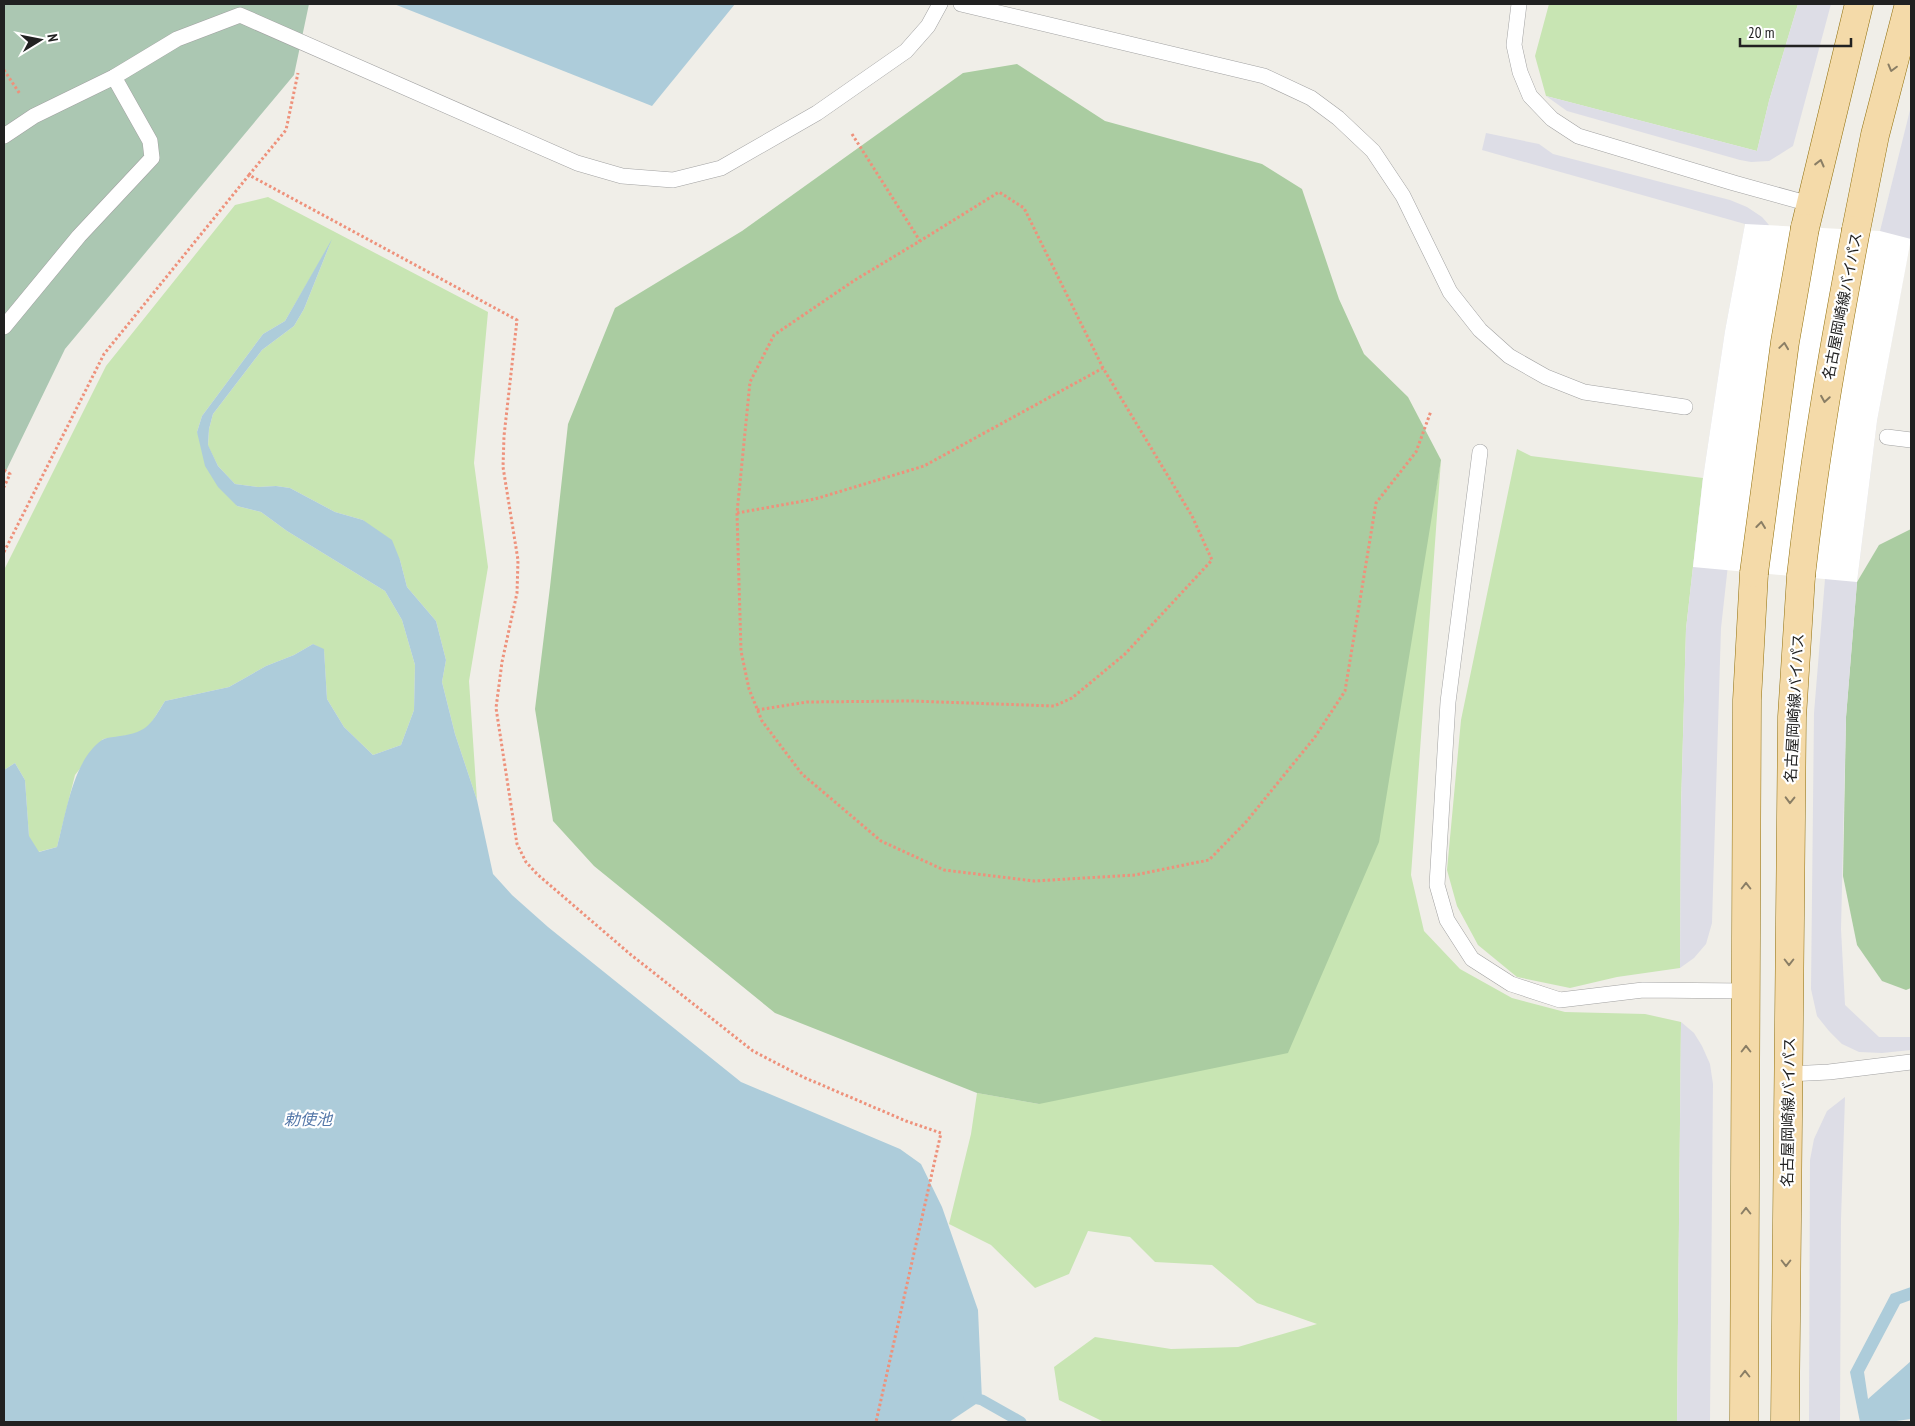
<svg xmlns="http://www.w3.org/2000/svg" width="1915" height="1426" font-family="'PT Sans Narrow','Noto Sans JP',sans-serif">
<rect width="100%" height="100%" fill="#f0eee8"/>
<g fill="#c8e5b3">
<polygon points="1549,4 1798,4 1769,101 1757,151 1546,96 1535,56"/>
<polygon points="268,197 488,312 474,463 488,567 469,681 477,800 455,734 442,682 446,660 436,621 407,587 400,560 363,520 335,512 290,488 276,486 258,487 235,484 218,466 208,446 209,429 213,414 262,350 294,326 304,309 330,244 285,321 263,334 202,416 197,432 237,506 261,512 287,531 385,591 402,620 415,665 414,710 401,745 373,755 344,727 327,699 324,650 313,644 294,655 266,666 229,687 165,701 150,725 137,734 103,739 75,775 57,847 38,852 29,837 25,780 15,763 4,770 4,570 106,366 235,205"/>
<polygon points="1517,449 1531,456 1703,478 1686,629 1681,807 1680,968 1617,977 1570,988 1517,977 1478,945 1457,906 1447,870 1461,720"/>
<polygon points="1441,460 1411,875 1424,931 1460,969 1512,998 1565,1012 1645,1014 1681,1022 1677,1422 1102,1421 1059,1400 1054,1367 1095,1337 1171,1349 1238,1347 1317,1324 1257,1303 1212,1265 1155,1262 1130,1237 1088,1231 1069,1274 1035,1288 991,1245 949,1224 971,1134 977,1093 1039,1104 1419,584"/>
</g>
<g fill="#aacca1">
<polygon points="1017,64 1105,121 1262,164 1302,189 1339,299 1364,354 1408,397 1441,460 1379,842 1288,1053 1039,1104 977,1093 775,1013 594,866 553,821 535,709 550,587 568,424 615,308 742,231 963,73"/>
<polygon points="1911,529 1911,988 1906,990 1882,981 1857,945 1843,876 1846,717 1857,582 1879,545"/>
</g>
<polygon fill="#abc7b2" points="4,4 309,4 294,75 65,349 4,475"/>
<g fill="#dddde6">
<polygon points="1798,4 1831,4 1793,146 1769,161 1751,162 1740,160 1567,111 1546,96 1757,151 1769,101"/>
<polygon points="1911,106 1911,237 1877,421 1857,582 1846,717 1841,929 1845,1005 1879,1037 1911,1037 1911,1050 1882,1053 1859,1052 1842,1044 1829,1031 1817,1016 1811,989 1814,713 1825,579 1880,231"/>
<polygon points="1486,133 1539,144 1553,154 1730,200 1747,207 1762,217 1769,225 1742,439 1721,628 1712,923 1706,944 1694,958 1680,968 1681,807 1686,629 1703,478 1725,331 1745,224 1482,150"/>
<polygon points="1681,1022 1694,1033 1702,1046 1710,1064 1713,1084 1710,1422 1677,1422"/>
<polygon points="1845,1097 1841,1219 1840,1422 1809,1422 1810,1160 1814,1139 1827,1111"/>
</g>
<g fill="#adccda">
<polygon points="394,4 735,4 652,106"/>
<path d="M332,239l-28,70 -10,17 -32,24 -49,64 -4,15 -1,16 10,21 17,18 23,3 18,-1 14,2 45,24 28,8 29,20 8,20 7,27 29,34 10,39 -4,22 13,52 22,66 16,74 19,21 36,32 193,155 159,67 21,15 21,43 36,103 4,90 -33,22h-945v-652l11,-7 10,17 4,56 10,16 18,-5c9,-33 16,-87 45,-107 5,-3 13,-3 18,-4 29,-4 31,-13 45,-35l64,-14 37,-21 28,-11 19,-11 11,5 3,50 17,28 29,28 28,-10 13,-35 1,-45 -13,-45 -17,-29 -98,-60 -26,-19 -24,-6 -19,-19 -13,-21 -8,-34 5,-16 61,-82 22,-13z"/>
<polygon points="1911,1287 1911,1300 1900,1304 1864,1372 1868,1399 1911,1361 1911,1419 1889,1422 1860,1422 1850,1372 1891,1294"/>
</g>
<polygon fill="#fff" points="1745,224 1880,231 1911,239 1877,421 1857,582 1693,567 1703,478 1725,331"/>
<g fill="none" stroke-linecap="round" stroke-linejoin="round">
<polyline stroke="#adccda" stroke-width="11" points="969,1397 982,1400 1021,1422"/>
<defs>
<g id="service">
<polyline points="961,4 1264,76 1311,98 1338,118 1373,151 1403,196 1450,292 1480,330 1509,356 1546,377 1584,392 1685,407"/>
<polyline points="1519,4 1514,45 1520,72 1530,96 1552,119 1578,136 1734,183 1810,204"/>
<polyline points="4,136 34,116 114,77 177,39 240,15 577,163 622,176 673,180 721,168 817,113 906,51 928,26 940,4"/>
<polyline points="4,327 79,236 152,158 150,141 114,77"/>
<polyline points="1887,437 1911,440"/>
<polyline points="1480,452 1448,702 1437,885 1447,920 1472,959 1511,984 1560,1000 1643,990 1746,991"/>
<polyline points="1788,1074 1829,1072 1911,1062"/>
</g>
<g id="primary">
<polyline points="1805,228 1859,4"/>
<polyline points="1856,230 1875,135 1909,4"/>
<polyline points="1744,1422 1747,700 1754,573"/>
<polyline points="1785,1422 1792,717 1801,576"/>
</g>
</defs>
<use href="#service" stroke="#a2a2a2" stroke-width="16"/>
<use href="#primary" stroke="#91700d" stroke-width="29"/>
<g stroke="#ee917b" stroke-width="3" stroke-dasharray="2.5 2.5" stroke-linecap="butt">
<polyline points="4,70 20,94"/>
<polyline points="852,134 920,241 855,280 774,335 750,382 737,513 741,651 749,689 762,721 802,774 881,841 944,870 1034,881 1135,875 1209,860 1246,822 1315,737 1345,691 1376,503 1416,452 1431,411"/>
<polyline points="249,175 286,130 298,73"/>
<polyline points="4,470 10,474 4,487"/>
<polyline points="737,513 815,499 924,466 1103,368"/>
<polyline points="4,552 104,354 249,175 517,320 504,436 503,467 518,560 517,593 502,662 496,708 517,844 526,862 537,874 630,954 753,1051 803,1077 906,1121 941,1133 876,1422"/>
<polyline points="757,710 807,702 911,701 1054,706 1072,698 1125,654 1212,560 1192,516 1103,368 1024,208 999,192 920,241"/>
</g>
<use href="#service" stroke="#fff" stroke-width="15"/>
<use href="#primary" stroke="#f4daa9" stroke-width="28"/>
<defs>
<g id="primary-bridge">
<polyline points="1754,573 1785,342 1805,228"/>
<path d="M1801,576c13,-117 33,-230 55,-346"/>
</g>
</defs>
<use href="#primary-bridge" stroke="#91700d" stroke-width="29" stroke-linecap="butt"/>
<use href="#primary-bridge" stroke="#f4daa9" stroke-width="28"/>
</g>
<defs><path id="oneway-chevron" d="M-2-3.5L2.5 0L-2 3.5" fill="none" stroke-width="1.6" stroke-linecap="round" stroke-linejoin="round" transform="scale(1.25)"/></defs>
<g stroke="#8a7e65">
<use href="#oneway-chevron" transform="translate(1892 68) rotate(105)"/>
<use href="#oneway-chevron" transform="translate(1820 163) rotate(-76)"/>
<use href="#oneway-chevron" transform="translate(1784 346) rotate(-82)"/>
<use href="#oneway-chevron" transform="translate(1825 399) rotate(99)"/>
<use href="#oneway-chevron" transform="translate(1761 525) rotate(-83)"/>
<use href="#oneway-chevron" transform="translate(1790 800) rotate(91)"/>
<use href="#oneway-chevron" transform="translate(1746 886) rotate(-90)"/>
<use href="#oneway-chevron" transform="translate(1789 962) rotate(90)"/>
<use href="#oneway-chevron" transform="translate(1746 1049) rotate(-90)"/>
<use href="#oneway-chevron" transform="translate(1746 1211) rotate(-90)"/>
<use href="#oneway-chevron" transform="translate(1786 1263) rotate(90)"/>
<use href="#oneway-chevron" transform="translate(1745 1374) rotate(-90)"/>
</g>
<g text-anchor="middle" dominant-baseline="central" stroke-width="4.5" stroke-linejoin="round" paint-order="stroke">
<g font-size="15" fill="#212121" stroke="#fff">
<text transform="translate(1842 306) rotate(-79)">名古屋岡崎線バイパス</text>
<text transform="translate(1794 708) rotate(-87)">名古屋岡崎線バイパス</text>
<text transform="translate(1788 1112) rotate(-89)">名古屋岡崎線バイパス</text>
</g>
<g font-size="16" font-style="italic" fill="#5578a9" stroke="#fff">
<text x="308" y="1119">勅使池</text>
</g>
</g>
<rect width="1915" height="1426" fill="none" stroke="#212121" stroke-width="10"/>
<g transform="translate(40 40) rotate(80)" stroke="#ffffff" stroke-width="4" paint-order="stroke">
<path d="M0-4L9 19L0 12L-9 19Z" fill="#212121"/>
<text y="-8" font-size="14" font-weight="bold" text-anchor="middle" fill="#212121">N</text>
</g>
<path d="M1740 38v8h111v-8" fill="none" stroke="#212121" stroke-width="2.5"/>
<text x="1748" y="38" font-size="15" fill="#212121" stroke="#ffffff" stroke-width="4" paint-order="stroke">20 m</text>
</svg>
